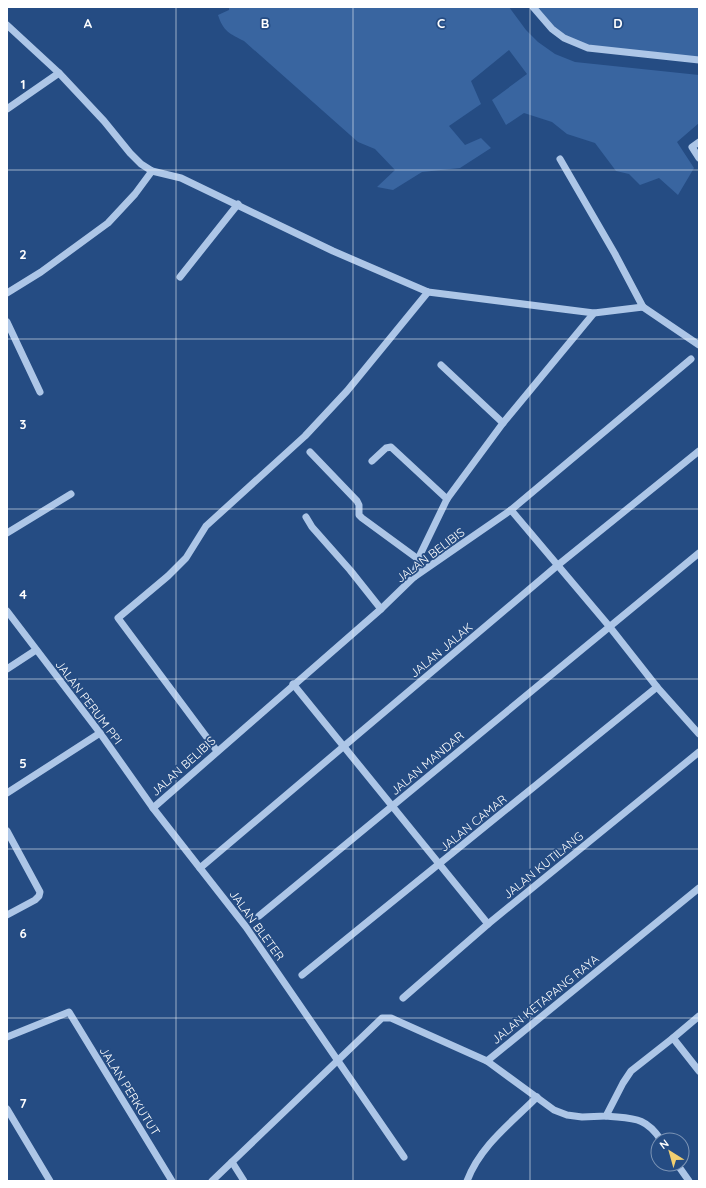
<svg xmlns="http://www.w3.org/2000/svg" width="706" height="1188" font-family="Quicksand,sans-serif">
<rect width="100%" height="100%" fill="#254c83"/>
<g fill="#3965a0">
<path d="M229,7h280l17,23 12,12 17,12 20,8 124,13v48l-22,19 17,26 -16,27 -19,-17 -19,7 -11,-11 -13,-3 -21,-28 -28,-9 -15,-12 -28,-9 -18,12 -14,-25 35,-26 -18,-24 -38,31 10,23 -32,22 16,19 16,-7 10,10 -31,20 -38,4 -29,18 -16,-3 18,-17 -20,-21 -17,-7 -114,-101c-14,-7 -21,-10 -26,-26l11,-5z"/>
<polygon points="533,7 699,7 699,60 588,48 564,38"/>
</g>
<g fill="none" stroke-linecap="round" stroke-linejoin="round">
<g stroke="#adc6e7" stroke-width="7">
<polyline points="533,7 552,29 564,38 588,48 699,60"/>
<polyline points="7,25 59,73 104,121 130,153 141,164 152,171 181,178 333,251 428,292 594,313"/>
<polyline points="7,109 59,73"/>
<polyline points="699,142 692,147 699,158"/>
<polyline points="560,159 615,254 643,307"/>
<polyline points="180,277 238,204"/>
<polyline points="7,293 41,272 108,223 135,194 152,171"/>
<polyline points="7,322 40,392"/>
<polyline points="441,365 503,423"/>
<polyline points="310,452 357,501 359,505 359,515 362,518 418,559"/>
<polyline points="372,461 386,448 391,447 447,499"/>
<polyline points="511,510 609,626 657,687 699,734"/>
<polyline points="306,517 312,527 350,570 381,609"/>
<polyline points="7,533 71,494"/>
<polyline points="414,577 418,559 447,499 503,423 594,313 643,307 699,345"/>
<polyline points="7,611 100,733 153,808 246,927 404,1157"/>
<polyline points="7,669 36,650"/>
<polyline points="293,684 488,924"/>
<polyline points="217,751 118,618 168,576 186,558 206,526 305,436 347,391 428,292"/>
<polyline points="7,793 100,733"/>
<polyline points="153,808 381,609 414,577 511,510 691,359"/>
<polyline points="7,831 40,892 39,896 35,900 7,915"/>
<polyline points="200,868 558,565 699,451"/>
<polyline points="259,916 699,553"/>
<polyline points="302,975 657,687"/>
<polyline points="403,998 488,924 699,752"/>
<polyline points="7,1037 69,1012 172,1181"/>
<polyline points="673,1038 699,1071"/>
<polyline points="487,1061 554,1110 567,1115 582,1117 606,1116 623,1083 631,1071 673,1038 699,1016"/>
<polyline points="7,1109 50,1181"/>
<path d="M606,1116c27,3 39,0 55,24"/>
<polyline points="232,1162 244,1181"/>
<polyline points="677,1164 689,1181"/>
<polyline points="212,1181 382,1018 391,1018 487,1061 699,888"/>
<path d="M467,1181c13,-35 44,-58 70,-84"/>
</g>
</g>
<path fill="none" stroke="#fff" stroke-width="1" stroke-opacity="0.55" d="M176,7v1174M353,7v1174M530,7v1174M7,170h692M7,339h692M7,509h692M7,679h692M7,849h692M7,1018h692"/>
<g text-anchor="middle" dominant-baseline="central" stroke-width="3.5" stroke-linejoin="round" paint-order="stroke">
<g font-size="12" fill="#fff" stroke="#254c83">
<text transform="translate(430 555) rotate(-37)">JALAN BELIBIS</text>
<text transform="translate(441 650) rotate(-40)">JALAN JALAK</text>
<text transform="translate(89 702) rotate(53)">JALAN PERUM PPI</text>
<text transform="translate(427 763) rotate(-40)">JALAN MANDAR</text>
<text transform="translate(183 766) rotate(-42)">JALAN BELIBIS</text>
<text transform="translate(473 823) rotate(-39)">JALAN CAMAR</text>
<text transform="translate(543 865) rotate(-39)">JALAN KUTILANG</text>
<text transform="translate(257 925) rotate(54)">JALAN BLETER</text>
<text transform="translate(545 999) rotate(-39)">JALAN KETAPANG RAYA</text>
<text transform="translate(130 1091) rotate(58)">JALAN PERKUTUT</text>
</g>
</g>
<g font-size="13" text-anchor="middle" font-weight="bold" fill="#fff" stroke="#254c83" stroke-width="3.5" stroke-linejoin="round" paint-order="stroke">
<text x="88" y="28">A</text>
<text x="265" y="28">B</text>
<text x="441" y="28">C</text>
<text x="618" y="28">D</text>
<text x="23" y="89">1</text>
<text x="23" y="259">2</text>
<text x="23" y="429">3</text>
<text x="23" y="599">4</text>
<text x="23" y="768">5</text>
<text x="23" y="938">6</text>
<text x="23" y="1108">7</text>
</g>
<rect width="706" height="1188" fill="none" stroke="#ffffff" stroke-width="16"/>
<g transform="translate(670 1152) rotate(323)"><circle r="19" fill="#254c83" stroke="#7c94b5"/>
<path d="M0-3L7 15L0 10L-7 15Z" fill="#f1cf71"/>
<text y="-6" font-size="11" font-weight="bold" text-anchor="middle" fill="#ffffff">N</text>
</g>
</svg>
